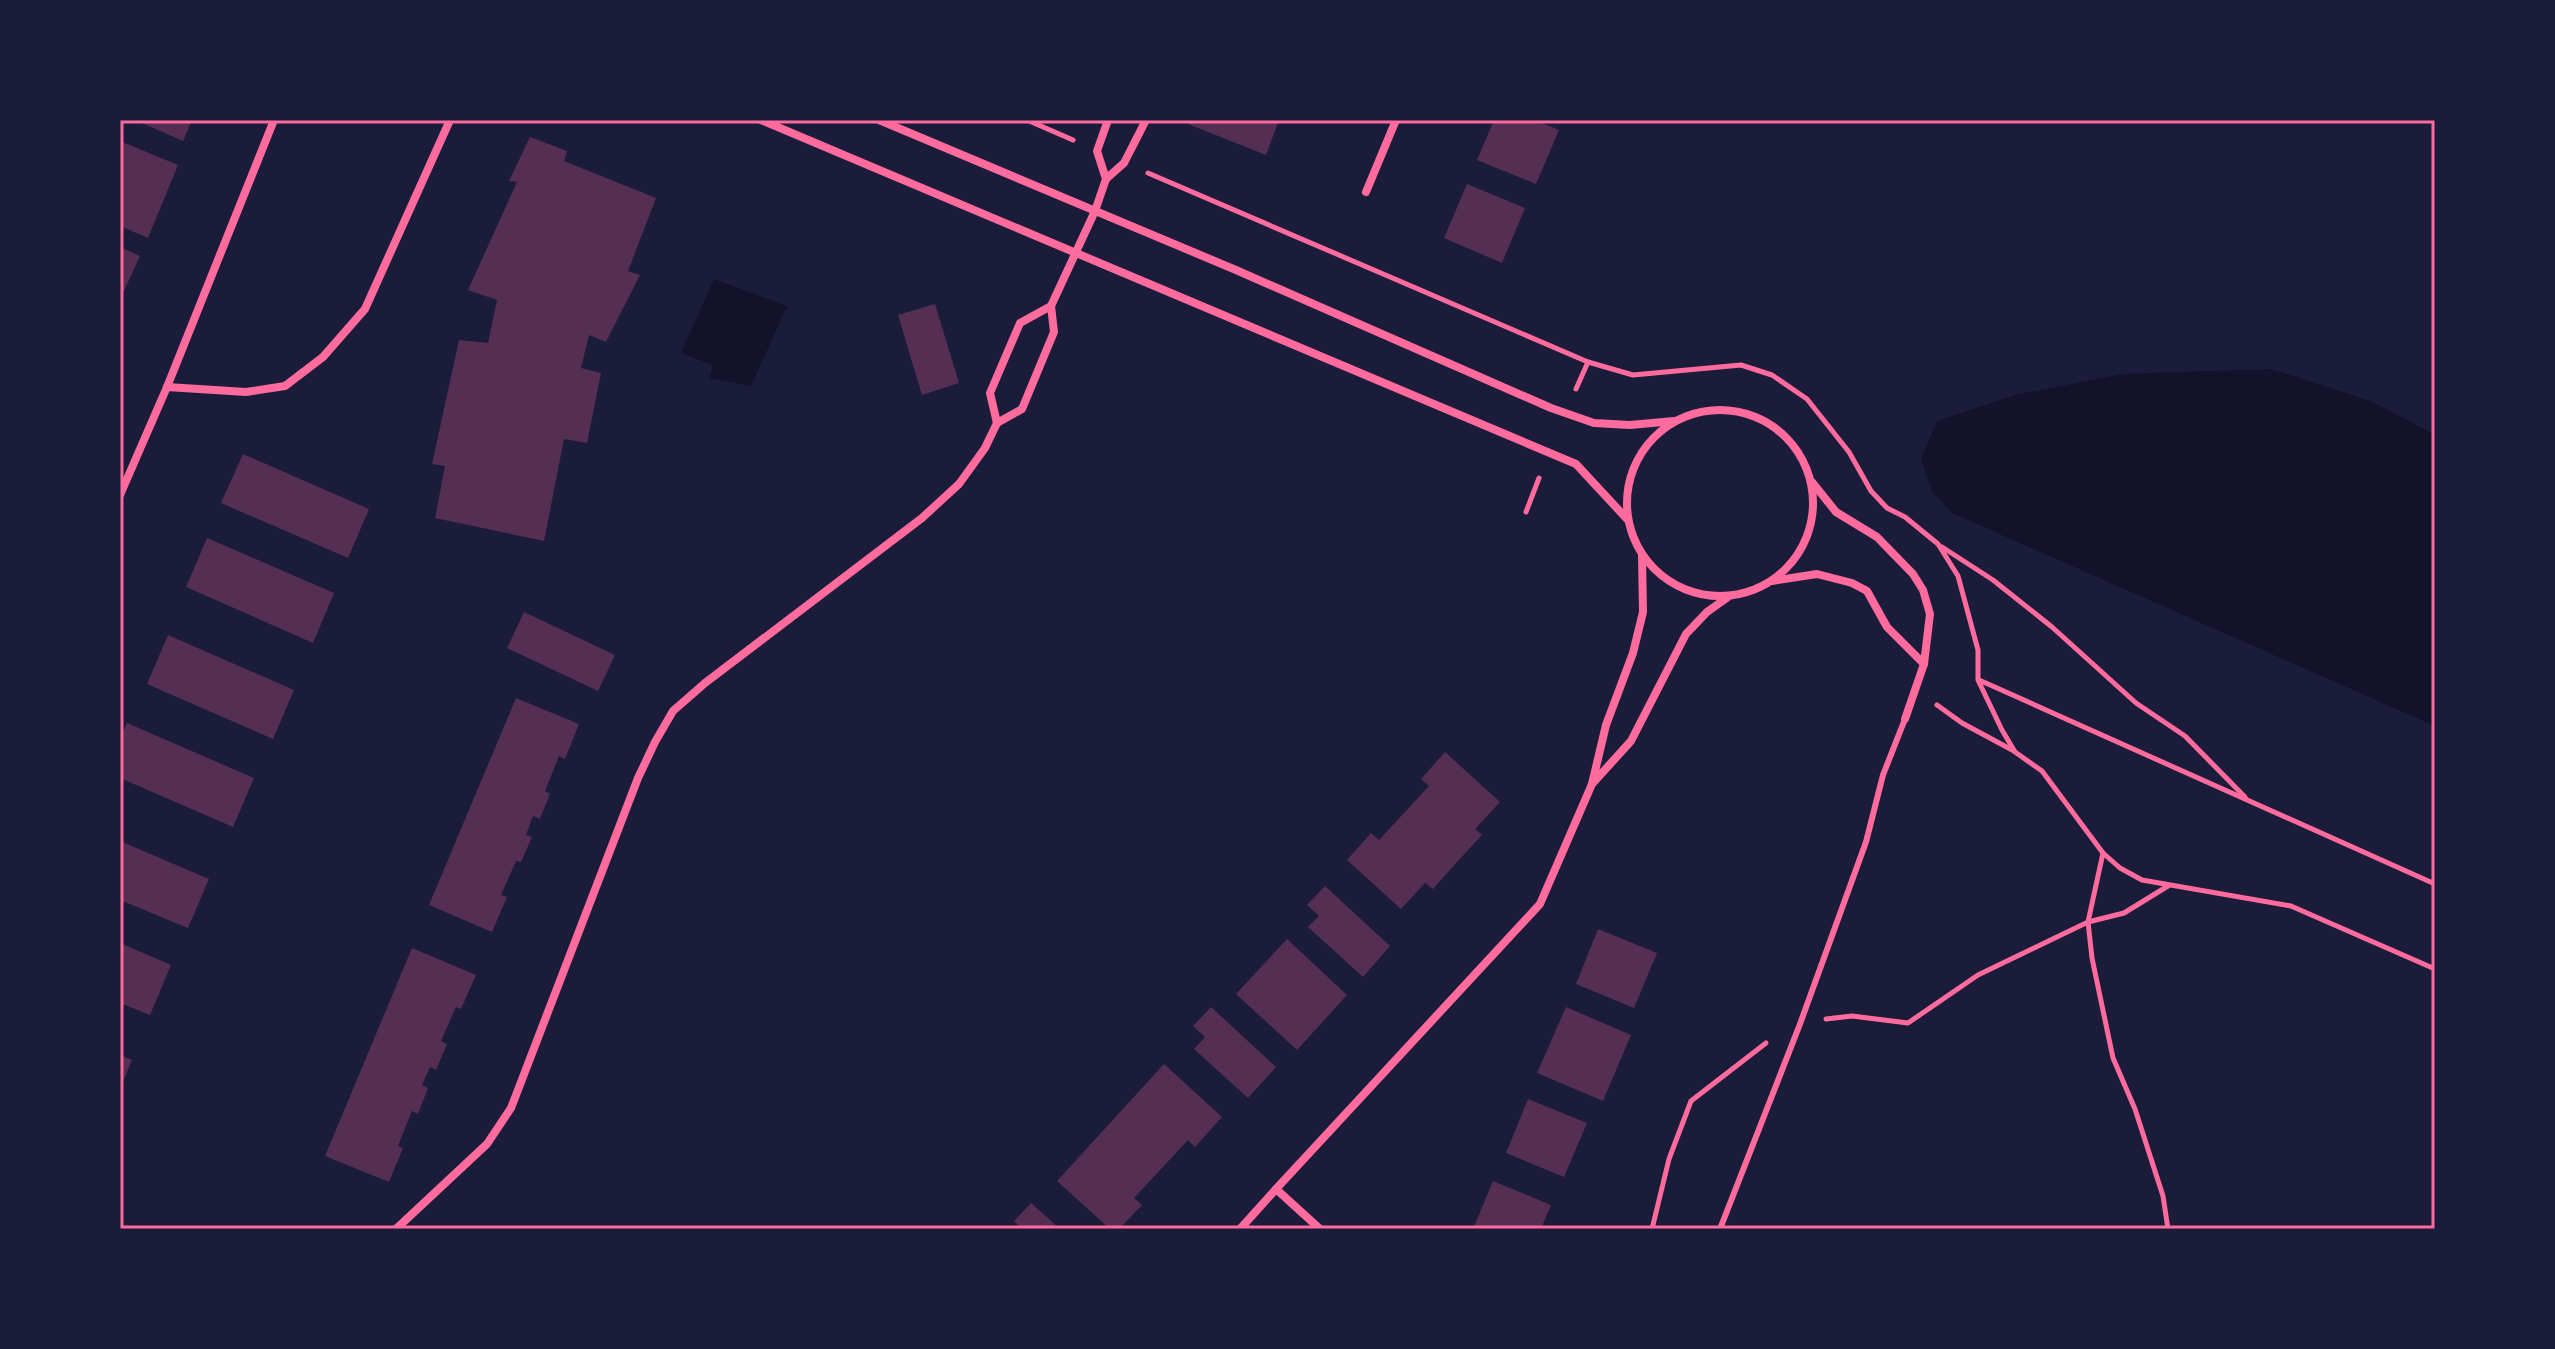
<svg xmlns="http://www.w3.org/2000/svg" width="2555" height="1349" font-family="Manrope,sans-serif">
<rect width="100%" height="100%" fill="#1b1b3a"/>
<g fill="#12122b">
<polygon points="714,279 787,306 751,386 710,378 713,365 681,353"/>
<polygon points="2271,369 2373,402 2435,435 2435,726 1952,513 1932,491 1921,459 1937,421 2015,395 2122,374"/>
</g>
<g fill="#542f53">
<polygon points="135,120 192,120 183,141"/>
<polygon points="1189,120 1279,120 1266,155 1188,124"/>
<polygon points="1494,120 1535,120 1559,130 1536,184 1477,160"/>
<polygon points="530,137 567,151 564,161 656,198 628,271 640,275 606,342 589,335 581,368 601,373 587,443 564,439 544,541 435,518 445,466 432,464 459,340 488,343 497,300 468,290 517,182 509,181"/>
<polygon points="120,141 178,165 148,238 120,226"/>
<polygon points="1467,184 1525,208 1502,263 1444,238"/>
<polygon points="120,247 140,256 123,293 120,292"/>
<polygon points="935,304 959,383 922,395 898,315"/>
<polygon points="243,454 369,509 348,558 221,503"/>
<polygon points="207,538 334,593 313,643 186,587"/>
<polygon points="524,612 615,655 598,691 507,648"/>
<polygon points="168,635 294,690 273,739 147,684"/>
<polygon points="516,698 579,724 565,759 559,756 545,791 550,794 540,819 533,816 526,835 532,837 521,862 516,861 501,895 507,897 492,932 429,905"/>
<polygon points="127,723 254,778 233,827 120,778 120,739"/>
<polygon points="1445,752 1500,802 1475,829 1482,835 1457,862 1433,889 1425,883 1401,909 1347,860 1371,833 1379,840 1429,786 1421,779"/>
<polygon points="120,841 209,879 188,928 120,900"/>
<polygon points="1325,886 1390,946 1363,977 1308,927 1319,916 1307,905"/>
<polygon points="1598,929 1657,953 1634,1008 1576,984"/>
<polygon points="1287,939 1347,995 1297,1050 1236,994"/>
<polygon points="120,943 171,965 150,1015 120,1003"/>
<polygon points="412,948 476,975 461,1009 456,1007 441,1041 447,1044 436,1070 430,1067 422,1085 428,1088 418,1114 412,1111 398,1146 403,1148 389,1182 325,1156"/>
<polygon points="1211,1007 1276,1067 1248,1098 1194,1049 1205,1037 1193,1026"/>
<polygon points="1566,1007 1631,1035 1603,1101 1537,1073"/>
<polygon points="120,1055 132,1060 120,1089"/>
<polygon points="1164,1064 1222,1117 1195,1147 1188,1140 1134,1198 1142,1205 1119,1229 1110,1229 1057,1181"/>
<polygon points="1528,1099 1587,1123 1564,1177 1506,1153"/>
<polygon points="1493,1181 1551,1205 1541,1229 1473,1229"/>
<polygon points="1031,1203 1060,1229 1022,1229 1014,1221"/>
</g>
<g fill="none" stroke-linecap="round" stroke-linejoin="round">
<g stroke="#ff6b9d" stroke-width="5">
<polyline points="1027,120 1073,140"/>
<polyline points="1148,173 1588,362 1633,375 1741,365 1772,375 1807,399 1849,452 1871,491 1887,508 1905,517 1938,544 1958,576 1978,650 1978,680 2002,730 2015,752 2042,771 2103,853 2120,868 2142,880 2291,906 2435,969"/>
<polyline points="1576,389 1588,362"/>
<polyline points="1526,512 1539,478"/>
<polyline points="1942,547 1993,580 2052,627 2136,703 2185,736 2245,797"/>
<polyline points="1979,680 2435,884"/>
<polyline points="1937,705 1962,723 2014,751"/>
<polyline points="2103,853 2088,922 2092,958 2113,1058 2135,1109 2163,1196 2168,1229"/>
<polyline points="1826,1019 1852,1016 1908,1023 1978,975 2088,922 2124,913 2168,886"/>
<polyline points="1652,1229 1669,1159 1691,1101 1766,1043"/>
</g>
<polyline stroke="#ff6b9d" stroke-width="6" points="1720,1229 1800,1024 1866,842 1883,775 1905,719"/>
<g stroke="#ff6b9d" stroke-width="8">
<polyline points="761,120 1576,464 1627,519"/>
<polyline points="879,120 1236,270 1551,408 1594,423 1630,425 1674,421"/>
<polyline points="1106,179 1097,151 1108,120"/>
<polyline points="1366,192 1396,120"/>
<polyline points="167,387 246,392 285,386 323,357 365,309 450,120"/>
<circle cx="1720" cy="503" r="93"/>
<polyline points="997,423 990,393 1020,323 1051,306"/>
<polyline points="1812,482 1836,512 1877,537 1913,574 1923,590 1930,614 1924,664 1905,719"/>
<polyline points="120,495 167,387 274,120"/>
<polyline points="1772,581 1817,574 1852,583 1867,591 1887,627 1924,664"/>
<polyline points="1592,784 1631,741 1686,634 1707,612 1728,597"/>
<polyline points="1276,1189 1540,904 1592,784 1606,725 1633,653 1643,612 1642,555"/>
<polyline points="396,1229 487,1144 511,1108 638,778 655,742 673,711 705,683 922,518 959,484 985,448 997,423 1022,409 1054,332 1051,306 1095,211 1106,179 1124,163 1146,120"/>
<polyline points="1240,1229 1276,1189 1320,1229"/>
</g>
</g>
<rect width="2555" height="1349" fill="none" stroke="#1b1b3a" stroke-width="244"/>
<rect x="122" y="122" width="2311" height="1105" fill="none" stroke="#ff6b9d" stroke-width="3"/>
</svg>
